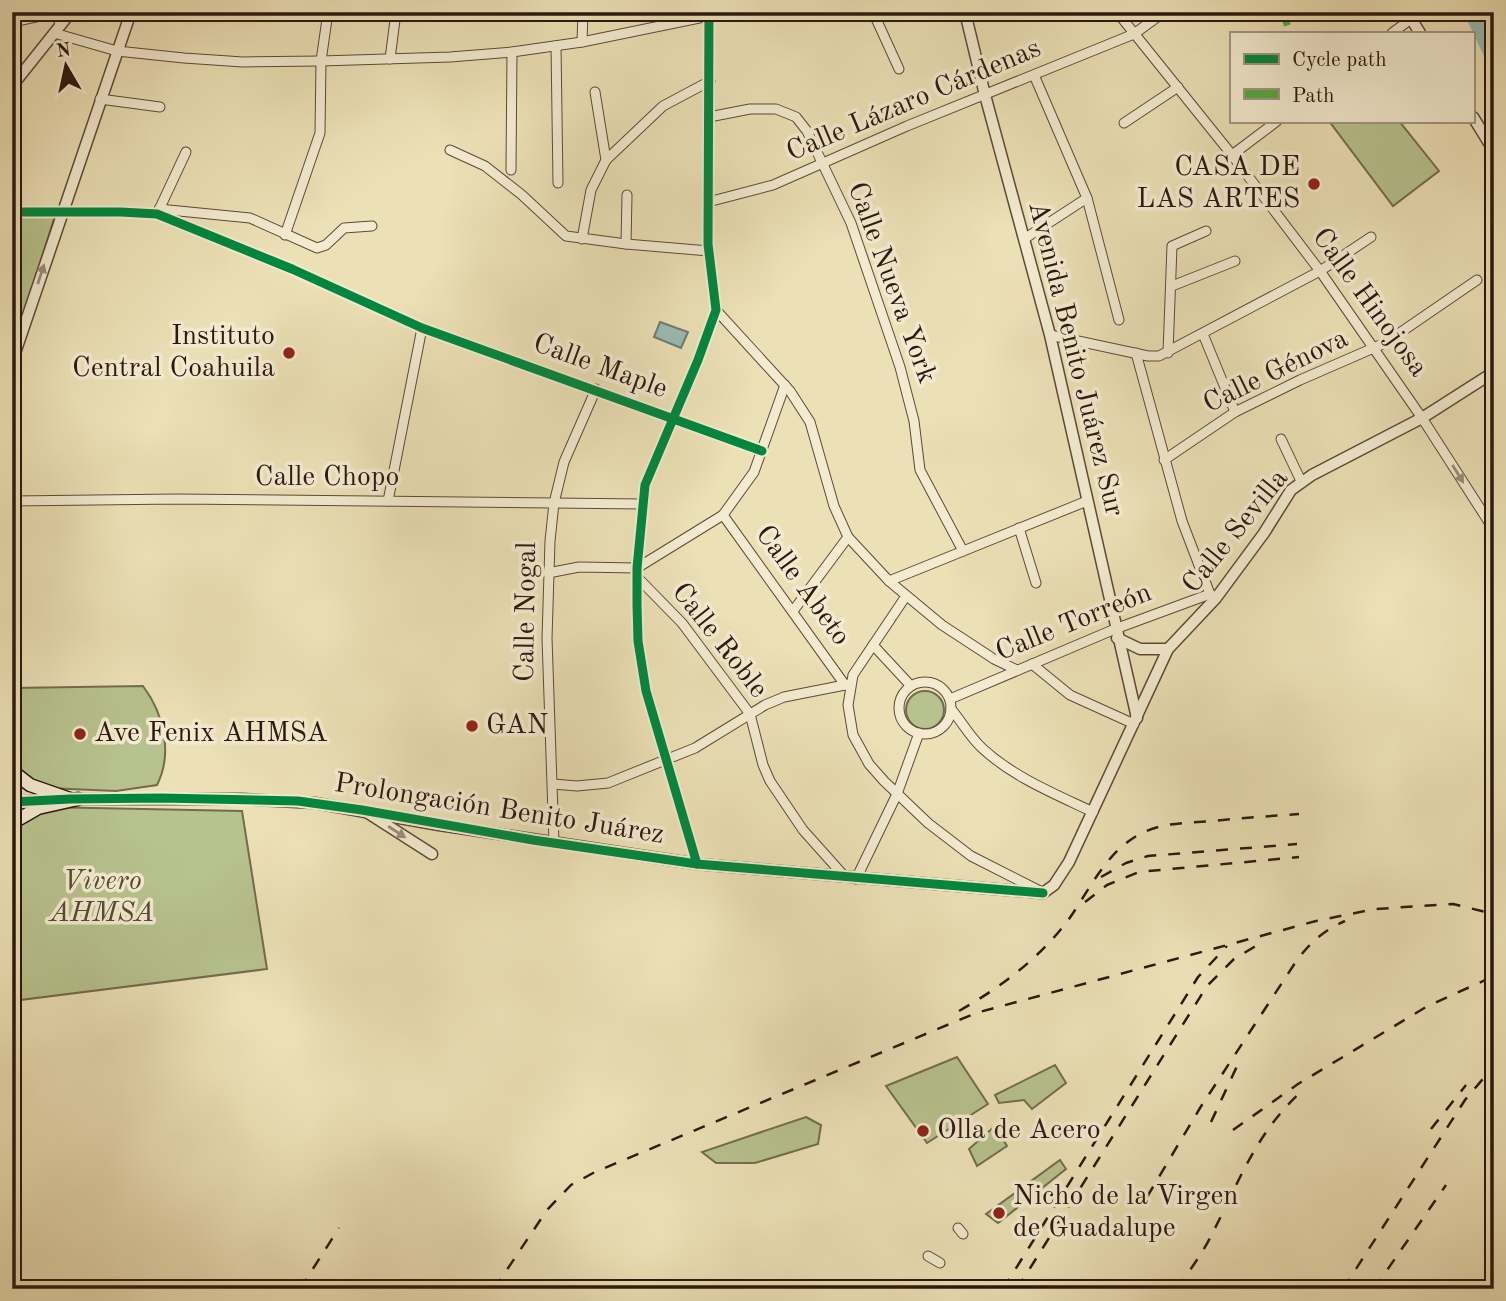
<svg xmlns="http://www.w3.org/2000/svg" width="1506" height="1301" font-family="'Old Standard TT',serif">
<rect width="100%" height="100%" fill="#ece0b6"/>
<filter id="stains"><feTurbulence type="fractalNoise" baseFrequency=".00286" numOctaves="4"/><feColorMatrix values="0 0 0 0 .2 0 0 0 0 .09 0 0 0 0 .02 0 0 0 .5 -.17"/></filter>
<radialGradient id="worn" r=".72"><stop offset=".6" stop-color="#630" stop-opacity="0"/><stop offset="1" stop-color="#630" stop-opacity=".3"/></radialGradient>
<g fill="#b7c28e" stroke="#726c4e" stroke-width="2">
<polygon points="1329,121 1399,121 1439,171 1393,206"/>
<polygon points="12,216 55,216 12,351"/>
<path d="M143,686c21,28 30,67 14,99l-41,6 -69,-3 -35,-21v-79z"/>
<circle cx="925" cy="710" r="19"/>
<polygon points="43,807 242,811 267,969 12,1001 12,824"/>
<polygon points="957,1057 988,1104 927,1143 886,1086"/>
<polygon points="1055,1065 1066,1083 1032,1109 1024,1100 999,1103 995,1095"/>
<polygon points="806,1117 821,1125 818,1144 755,1163 716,1163 702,1152"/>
<polygon points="995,1126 1007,1146 977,1166 969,1149"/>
<polygon points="1060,1160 1066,1169 998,1223 986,1214"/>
</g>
<polygon fill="#99bcb4" stroke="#6e7a72" stroke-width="2" points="660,322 688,332 681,348 654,337"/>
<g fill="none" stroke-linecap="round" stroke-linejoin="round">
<polyline stroke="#99bcb4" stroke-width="14" points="1471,12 1494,61"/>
<defs>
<g id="minor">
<polyline points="873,12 899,69"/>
<polyline points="1117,12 1232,155 1320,271 1422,418 1494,530"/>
<polyline points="12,15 26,12"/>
<polyline points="12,22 55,13 61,25"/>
<polyline points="54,33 117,51 184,58 243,62 321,61 450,57 512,52 582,42 709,16"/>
<polyline points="1392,33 1411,19"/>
<polyline points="582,42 583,12"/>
<polyline points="556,46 558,183"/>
<polyline points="390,59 396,12"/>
<polyline points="1034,75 1087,198 1119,320"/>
<polyline points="595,92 606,160"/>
<polyline points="100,99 160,107"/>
<polyline points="709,117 750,109 776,109 796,117 807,131 851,223 900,367 914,421 920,470 963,551"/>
<polyline points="1124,123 1178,87"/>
<polyline points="450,150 485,166 522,195 566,236 626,244 709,251"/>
<polyline points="1232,155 1277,121"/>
<polyline points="511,170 512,52"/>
<polyline points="708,202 773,185 907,126 1134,34 1164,12"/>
<polyline points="159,209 250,218 317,248 326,245 344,228 372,226"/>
<polyline points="12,212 121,212 157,214 292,269 422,328 762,451"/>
<polyline points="158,212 186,152"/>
<polyline points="285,235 320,133 321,61 328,12"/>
<polyline points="582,239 591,190 606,160 663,106 710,81"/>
<polyline points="1024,239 1087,198"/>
<polyline points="626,244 627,195"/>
<polyline points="1172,286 1235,261"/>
<polyline points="716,310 790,391 810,422 834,506 848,537 889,581 942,625 994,659 1017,670"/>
<polyline points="1203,334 1235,412"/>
<polyline points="1050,335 1148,356 1159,356 1320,271 1371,237"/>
<polyline points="1136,353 1182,521 1210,594"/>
<polyline points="1168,353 1172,246 1206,231"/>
<polyline points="1281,439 1301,481"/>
<polyline points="1164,460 1235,412 1300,380 1385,343 1477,280"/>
<polyline points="12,501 177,499 642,504"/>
<polyline points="388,501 422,328"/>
<polyline points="723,515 845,685"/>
<polyline points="1019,528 1036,583"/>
<polyline points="548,573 579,567 637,568 723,515 754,472 785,385"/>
<polyline points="637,577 682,623 750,714 763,765 770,781 803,830 845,877"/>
<polyline points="889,581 1087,501"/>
<polyline points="906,596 853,675 848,705 853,735 869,764 884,781 928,823 971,856 1042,892"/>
<polyline points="793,611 848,537"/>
<polyline points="873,645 911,686"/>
<polyline points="1032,664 1070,695 1134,724"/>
<circle cx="925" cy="708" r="26"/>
<polyline points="950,699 1115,629 1210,594 1216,598"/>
<path d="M951,709c11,13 19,28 31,39 31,29 73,46 111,64"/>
<polyline points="553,784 577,786 608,783 695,748 765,705 784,697 850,684"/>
<polyline points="554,843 547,638 550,541 554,503 564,462 596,389"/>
<polyline points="697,864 646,691 638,641 637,605 637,568 645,485 698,360 716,310 708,244 709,12"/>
<polyline points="856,879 897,794 919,733"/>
<polyline points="958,1228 963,1234"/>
<polyline points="928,1256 940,1263"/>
</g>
<g id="tertiary">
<polyline points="965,12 985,95 1050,335 1137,718"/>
<polyline points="1407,12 1420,33"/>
<polyline points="12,86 71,12"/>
<polyline points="1473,117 1494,151"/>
<polyline points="12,362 131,12"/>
<polyline points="1117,638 1140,649 1168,649"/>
<polyline points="71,799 242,799 315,803 439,825 697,864 1043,893 1054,885 1069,862 1168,649 1216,598 1264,533 1291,490 1312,475 1422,418 1494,372"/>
<polyline points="12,802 55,800"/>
<polyline points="368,813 432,854"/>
</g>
<g id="secondary">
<polyline points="12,771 30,785 70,799"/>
<polyline points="12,823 38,808 78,799"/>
</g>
</defs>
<use href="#minor" stroke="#5d4938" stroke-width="11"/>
<use href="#tertiary" stroke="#5d4938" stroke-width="13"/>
<use href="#secondary" stroke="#2d170e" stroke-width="15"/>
<use href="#minor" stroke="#f3ebd0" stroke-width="9"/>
<use href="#tertiary" stroke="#f3ebd0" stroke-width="10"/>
<use href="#secondary" stroke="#f3ebd0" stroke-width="12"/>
<g stroke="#2d170e" stroke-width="2.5" stroke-dasharray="12 12" stroke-linecap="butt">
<polyline points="1101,877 1126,863 1148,856 1297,844"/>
<polyline points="1085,902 1107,885 1139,872 1299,857"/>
<path d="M959,1011c42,-24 81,-53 110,-92 21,-30 37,-67 71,-85 23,-12 49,-11 73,-13 29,-3 57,-5 86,-7"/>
<polyline points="1211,1122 1238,1064"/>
<polyline points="1431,1129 1466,1085"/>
<polyline points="1233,1130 1298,1084 1426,1007 1494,976"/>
<path d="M1147,1197l53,-89 97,-148c14,-18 27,-30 48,-39"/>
<polyline points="300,1289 339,1228"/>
<polyline points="494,1289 547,1210 571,1185 595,1172 976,1013 1316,921 1375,909 1453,904 1494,914"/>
<polyline points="1003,1289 1198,977 1227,946"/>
<polyline points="1017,1289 1207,986 1234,959 1261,943"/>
<path d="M1177,1289c12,-18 26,-36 35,-55 28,-54 44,-102 92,-145"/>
<polyline points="1343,1289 1465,1100 1494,1066"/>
<polyline points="1374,1289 1446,1185"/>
</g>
<polyline stroke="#54a941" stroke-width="7" stroke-dasharray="14 7" stroke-linecap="butt" points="1283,12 1288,27"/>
<defs>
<g id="cycleway">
<polyline points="12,212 121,212 157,214 292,269 422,328 762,451"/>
<polyline points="12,802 70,799 161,798 298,801 362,810 533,840 697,864 1043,893"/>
<polyline points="697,864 646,691 638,641 637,605 637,568 645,485 698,360 716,310 708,244 709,12"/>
</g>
</defs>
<use href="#cycleway" stroke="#f3ebd0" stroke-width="13"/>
<use href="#cycleway" stroke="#00873e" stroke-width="9"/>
</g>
<defs><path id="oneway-solid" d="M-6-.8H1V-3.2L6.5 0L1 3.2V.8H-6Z" transform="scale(1.75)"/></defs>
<g fill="#9a8c79">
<use href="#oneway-solid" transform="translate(41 274) rotate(-72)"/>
<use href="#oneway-solid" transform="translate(1458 474) rotate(58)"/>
<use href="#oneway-solid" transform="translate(397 832) rotate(33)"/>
</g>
<g fill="#8f2418" stroke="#f3ebd0" stroke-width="2.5">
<circle cx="1314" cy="184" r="7"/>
<circle cx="289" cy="353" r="7"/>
<circle cx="472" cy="726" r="7"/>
<circle cx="80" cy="734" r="7"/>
<circle cx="923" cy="1131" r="7"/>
<circle cx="999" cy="1213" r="7"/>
</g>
<g text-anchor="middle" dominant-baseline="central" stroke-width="7" stroke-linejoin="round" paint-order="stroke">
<g font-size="28" fill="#2d170e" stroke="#f3ebd0">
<text transform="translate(914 101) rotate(-23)">Calle Lázaro Cárdenas</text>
<text transform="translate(891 283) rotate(70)">Calle Nueva York</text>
<text transform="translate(1369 303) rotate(54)">Calle Hinojosa</text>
<text transform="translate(1075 359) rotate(76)">Avenida Benito Juárez Sur</text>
<text transform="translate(600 367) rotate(20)">Calle Maple</text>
<text transform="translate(1276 372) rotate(-26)">Calle Génova</text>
<text x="327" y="478">Calle Chopo</text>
<text transform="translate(1236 532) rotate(-51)">Calle Sevilla</text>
<text transform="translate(802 586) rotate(54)">Calle Abeto</text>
<text transform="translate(527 612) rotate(-89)">Calle Nogal</text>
<text transform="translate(1074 623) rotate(-22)">Calle Torreón</text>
<text transform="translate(719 641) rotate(52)">Calle Roble</text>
<text transform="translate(499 810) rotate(9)">Prolongación Benito Juárez</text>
</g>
<g font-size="28" fill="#2d170e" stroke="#f3ebd0" text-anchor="start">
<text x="1300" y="168" text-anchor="end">CASA DE<tspan x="1300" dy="32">LAS ARTES</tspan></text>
<text x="275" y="337" text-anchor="end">Instituto<tspan x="275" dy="32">Central Coahuila</tspan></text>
<text x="486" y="726">GAN</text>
<text x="94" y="734">Ave Fenix AHMSA</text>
<text x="937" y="1131">Olla de Acero</text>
<text x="1013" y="1197">Nicho de la Virgen<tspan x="1013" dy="32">de Guadalupe</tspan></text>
</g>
<g font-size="28" font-style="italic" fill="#564a34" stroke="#f3ebd0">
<text x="102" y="882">Vivero<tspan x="102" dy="32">AHMSA</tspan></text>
</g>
</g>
<rect width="1506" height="1301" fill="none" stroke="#ece0b6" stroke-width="42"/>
<rect x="14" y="14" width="1478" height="1273" fill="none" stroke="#2d170e" stroke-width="3.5"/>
<rect x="21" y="21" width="1464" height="1259" fill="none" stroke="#2d170e" stroke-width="2"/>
<rect x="1230" y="32" width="245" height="91" fill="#f3ebd0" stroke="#a49682" stroke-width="2"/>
<rect x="1244" y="54" width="35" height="10" fill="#00873e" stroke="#a49682" stroke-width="2"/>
<text x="1292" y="66" font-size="21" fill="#2d170e">Cycle path</text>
<rect x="1244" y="89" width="35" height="10" fill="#54a941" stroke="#a49682" stroke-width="2"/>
<text x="1292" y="102" font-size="21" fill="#2d170e">Path</text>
<g transform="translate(66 66) rotate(351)" stroke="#f3ebd0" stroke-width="5" paint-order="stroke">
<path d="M0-5L12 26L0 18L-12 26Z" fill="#2d170e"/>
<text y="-10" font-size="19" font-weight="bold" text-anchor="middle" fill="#2d170e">N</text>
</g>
<rect width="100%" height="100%" filter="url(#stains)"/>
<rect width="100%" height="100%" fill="url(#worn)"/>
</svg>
